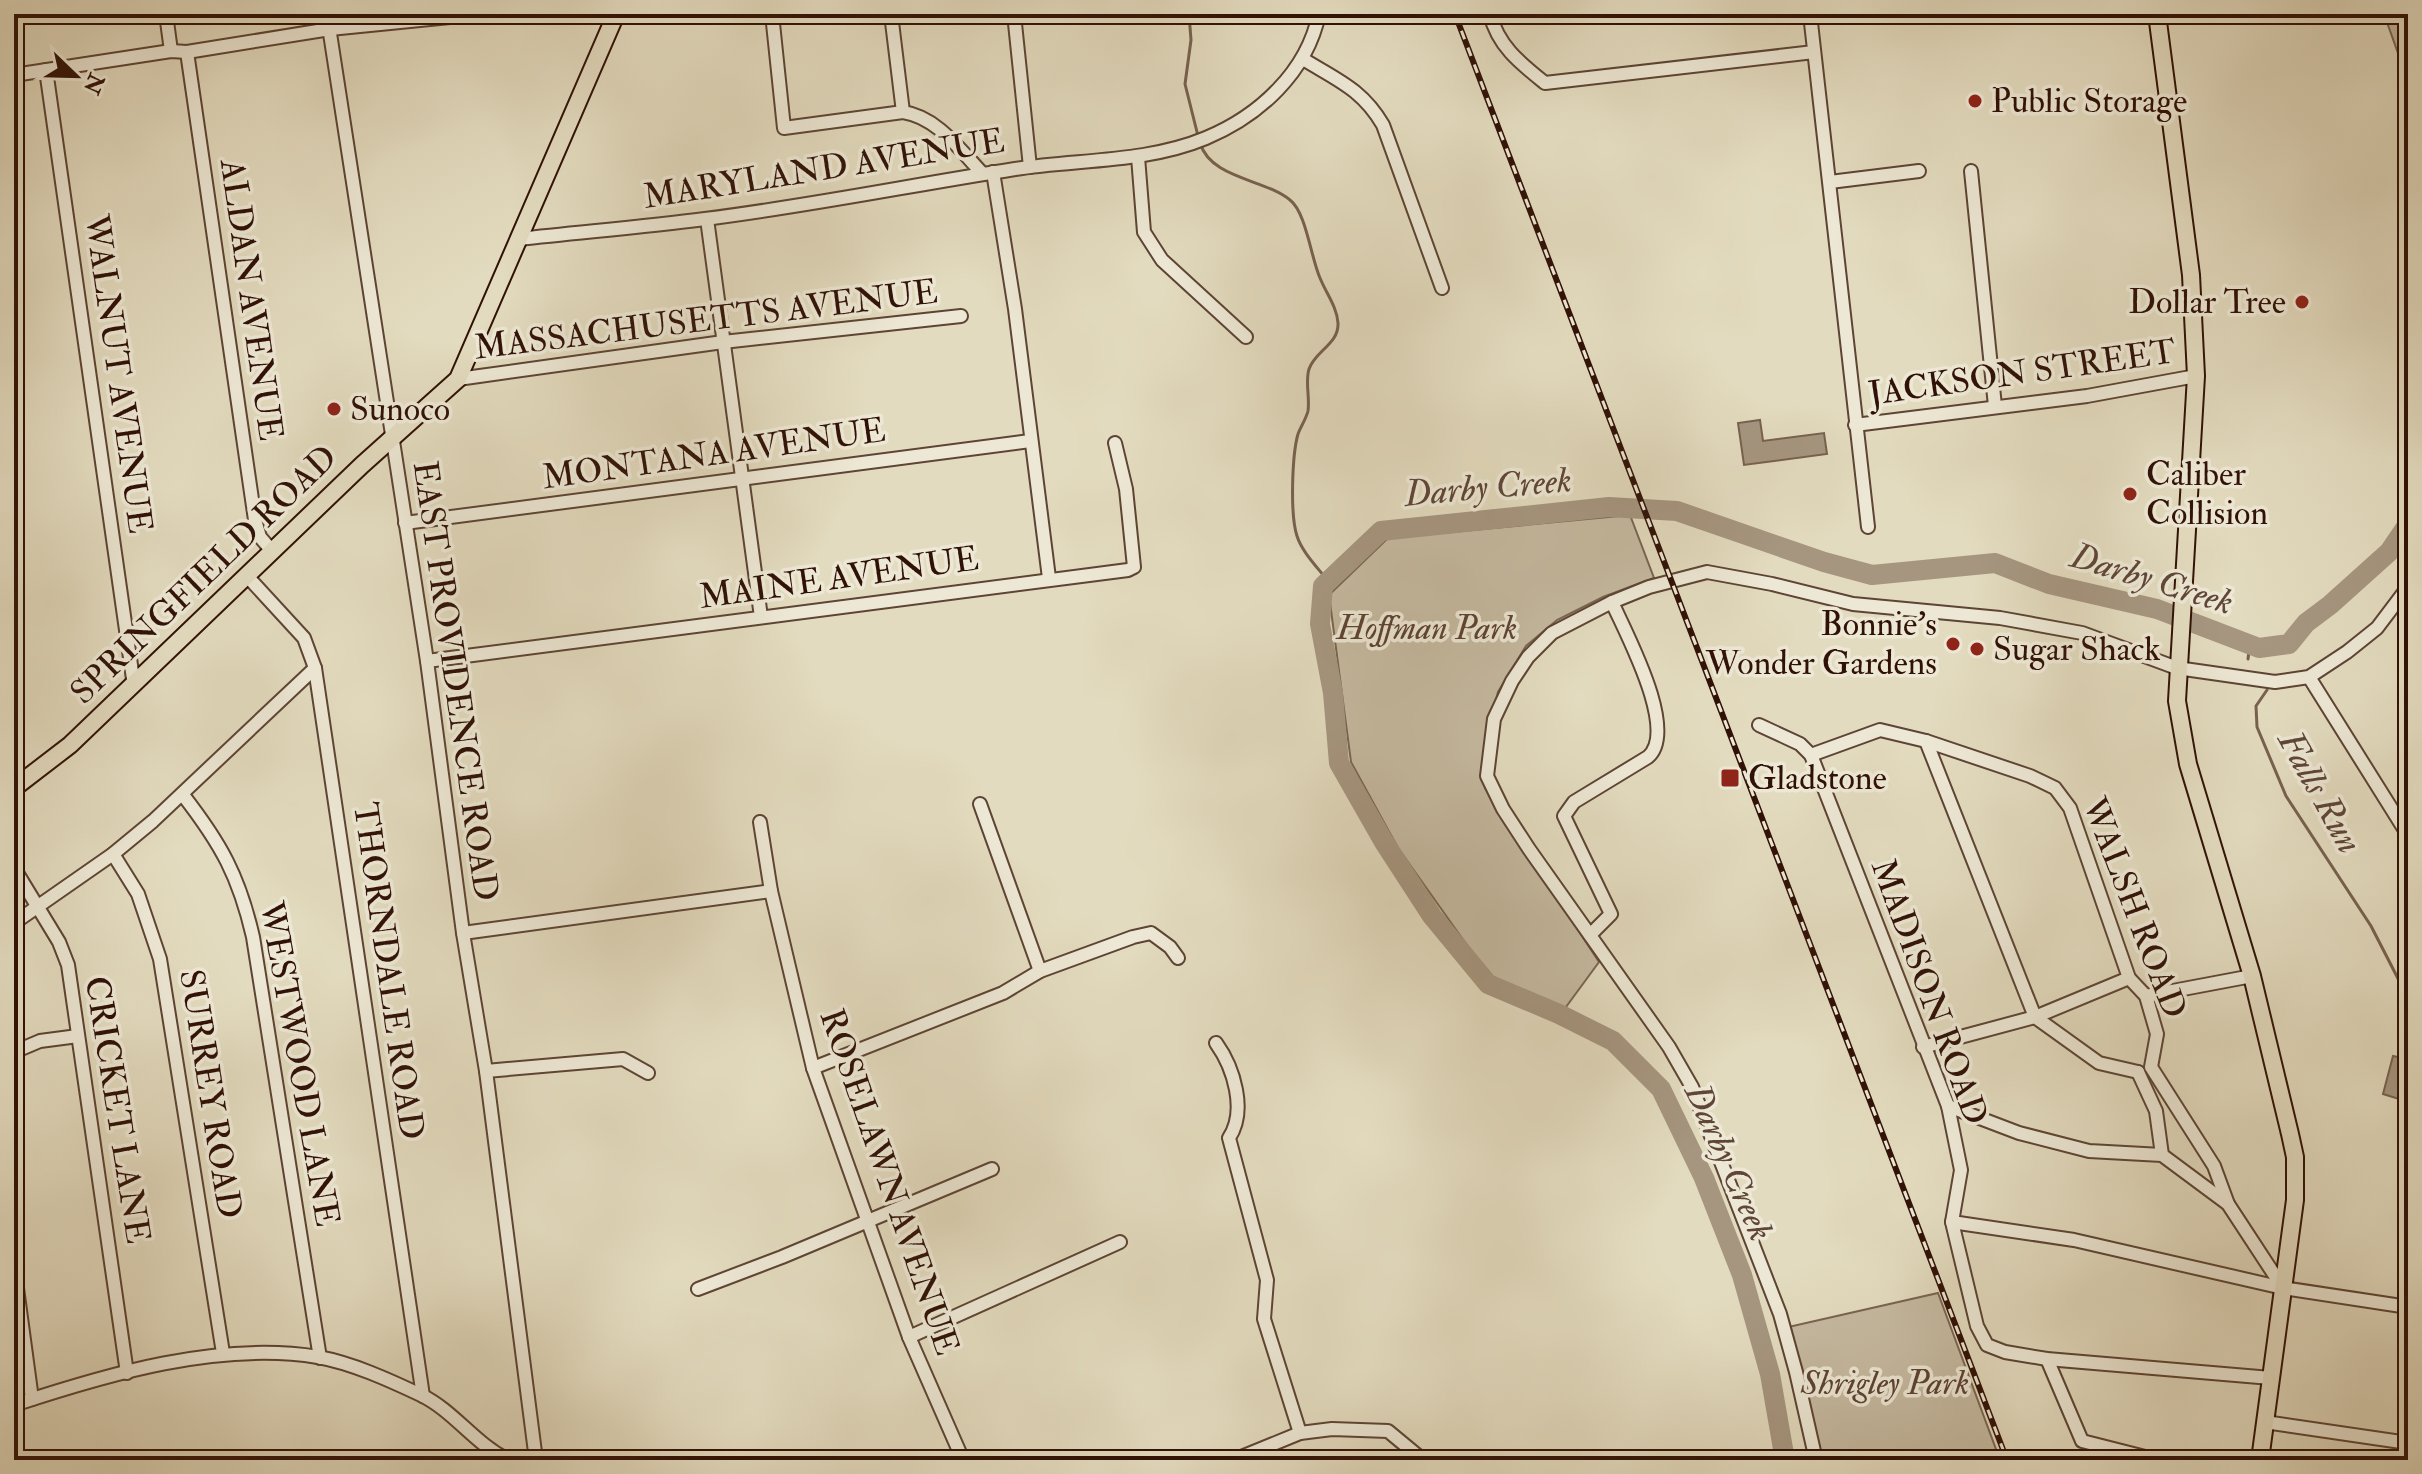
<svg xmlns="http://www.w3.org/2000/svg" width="2422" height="1474" font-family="'IM FELL Double Pica',serif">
<rect width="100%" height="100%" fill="#e3dbbf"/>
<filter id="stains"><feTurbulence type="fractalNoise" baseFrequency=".0025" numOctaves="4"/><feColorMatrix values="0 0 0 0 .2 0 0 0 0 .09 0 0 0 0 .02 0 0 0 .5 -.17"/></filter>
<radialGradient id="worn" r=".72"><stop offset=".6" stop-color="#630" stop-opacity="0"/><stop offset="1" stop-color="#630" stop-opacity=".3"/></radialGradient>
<g fill="#c5b9a0" stroke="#7a6553" stroke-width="2">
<polygon points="2384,14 2408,14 2408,81"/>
<polygon points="1630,515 1654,578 1603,597 1557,620 1526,646 1498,692 1492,717 1485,788 1599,962 1563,1011 1491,979 1398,848 1351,762 1329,595 1388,538"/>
<polygon points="1938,1293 2000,1460 1816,1460 1784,1328"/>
</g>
<g fill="#a69680" stroke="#77614f" stroke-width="2">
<polygon points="1760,420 1763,441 1824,433 1827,454 1744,465 1738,423"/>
<polygon points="2393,1056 2408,1059 2408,1098 2399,1099 2383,1094"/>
</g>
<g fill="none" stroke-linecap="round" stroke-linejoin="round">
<g stroke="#77614f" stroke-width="3">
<polyline points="1189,14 1191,40 1185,84 1198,136"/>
<path d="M1200,143c11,36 65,36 90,57 16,12 21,58 30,78 6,15 17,29 18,45 1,21 -23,28 -29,46 -4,13 1,28 -1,42 -2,8 -7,15 -10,23 -6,21 -8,81 -1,102 5,16 21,32 31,45"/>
<polyline points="2248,659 2250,644"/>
<polyline points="2267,690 2256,706 2257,727 2286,796 2371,926 2408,998"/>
</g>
<polyline stroke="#a69680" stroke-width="20" points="1785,1460 1770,1374 1742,1275 1704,1178 1661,1089 1613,1041 1559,1014 1488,984 1432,916 1384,842 1339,763 1333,693 1320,624 1323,586 1381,531 1609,507 1677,511 1824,562 1872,575 1995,563 2049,584 2157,609 2259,648 2289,644 2306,623 2330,605 2389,552 2408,524"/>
<defs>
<g id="minor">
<polyline points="166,14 171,51"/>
<polyline points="327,14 427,661 463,933 486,1071 536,1460"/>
<path d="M772,14l12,114 119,-16c34,5 57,38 80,62"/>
<polyline points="891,14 903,112"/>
<polyline points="1014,14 1030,167"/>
<path d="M1490,14c8,32 30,49 55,69l269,-31"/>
<polyline points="1810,14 1868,527"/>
<polyline points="14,50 17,74"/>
<polyline points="187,52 255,520 260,537 273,552"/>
<path d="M1303,59c34,21 59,30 80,66l59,163"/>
<polyline points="46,70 134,686"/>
<polyline points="14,75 171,51 187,52 330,29 480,14"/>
<polyline points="1138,157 1144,232 1162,260 1246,337"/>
<polyline points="1971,171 1995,406"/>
<polyline points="993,172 1015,309 1049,578"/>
<polyline points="1830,182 1919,171"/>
<polyline points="707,219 761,617"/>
<path d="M519,239c62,-7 124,-12 186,-20 104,-13 207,-34 310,-50 63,-10 131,-6 191,-31 53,-22 101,-66 113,-124"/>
<polyline points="458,379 723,342 961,316"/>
<polyline points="1855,425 2087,396 2196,376"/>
<polyline points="405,523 1030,441"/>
<polyline points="247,576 304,638 315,668 423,1396"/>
<polyline points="427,661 1128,570 1134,567 1126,489 1115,443"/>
<polyline points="2309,677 2408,835"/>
<polyline points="1759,725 1800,744 1811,755 1880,730 1926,741 2030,776 2055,788 2070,808 2129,978 2146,996 2157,1034 2151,1067 2214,1166 2228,1204"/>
<polyline points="1926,741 2035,1017 2099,1063 2138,1072"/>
<polyline points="1811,755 1948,1106 1961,1170 1952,1222 1977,1326 1987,1345 2005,1352 2047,1359 2271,1378"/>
<path d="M183,795c38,49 56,81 70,142l67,421"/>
<polyline points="980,804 1040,971"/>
<polyline points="760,822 771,891 813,1068 909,1337 963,1460"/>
<polyline points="113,854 138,894 160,959 223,1353"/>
<polyline points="14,868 59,942 68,965 127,1373"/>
<polyline points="14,923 113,854 153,821 315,668"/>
<polyline points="463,933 771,891"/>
<path d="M1590,935l21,-21 -47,-98 10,-14 74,-45c31,-27 -23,-125 -36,-155"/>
<polyline points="2146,996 2252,976"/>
<path d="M1216,1043c18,25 31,68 13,95l38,142 -3,39 36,114"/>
<polyline points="1923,1047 2035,1017 2129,978"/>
<polyline points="14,1052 40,1041 78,1036"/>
<polyline points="813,1068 1003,993 1040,971 1133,937 1151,933 1170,947 1178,958"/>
<polyline points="486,1071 623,1059 648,1073"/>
<polyline points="2138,1072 2156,1111 2162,1155"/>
<polyline points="1948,1106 2019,1133 2089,1151 2162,1155 2228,1204 2283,1288"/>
<polyline points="1952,1222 2074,1240 2283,1288 2408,1307"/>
<polyline points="14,1266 32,1399"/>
<polyline points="698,1289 782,1257 992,1169"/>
<polyline points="909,1337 1120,1242"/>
<polyline points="2047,1359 2082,1441 2157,1460"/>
<path d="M14,1405c94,-31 205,-64 304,-48 34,6 71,23 103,38 33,16 54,49 87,65"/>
<polyline points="2265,1422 2408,1443"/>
<polyline points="1234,1460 1300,1433 1332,1429 1388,1431 1423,1460"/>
<polyline points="1816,1460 1796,1372 1780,1314 1692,1087 1669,1047 1529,849 1503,809 1487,776 1494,719 1512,681 1528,657 1552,633 1612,602 1649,587 1707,572 1772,584 1853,604 2000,618 2082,633 2177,668 2275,682 2309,677 2347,652 2377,628 2408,587"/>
</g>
<g id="major">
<polyline points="2157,14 2191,275 2196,376 2177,701 2188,764 2252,976 2290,1134 2295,1157 2295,1200 2260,1460"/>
<polyline points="14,788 70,745 362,465 458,379 616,14"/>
</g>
</defs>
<use href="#minor" stroke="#5d4434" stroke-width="16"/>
<use href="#major" stroke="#301106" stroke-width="20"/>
<use href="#minor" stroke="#ede8d5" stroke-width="12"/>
<use href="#major" stroke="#e3dbbf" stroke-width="16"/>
<defs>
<polyline id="rail" points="1455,14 2007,1460"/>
</defs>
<use href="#rail" stroke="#301106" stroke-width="6"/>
<use href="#rail" stroke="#ede8d5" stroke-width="3" stroke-dasharray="9" stroke-linecap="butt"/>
</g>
<g fill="#8f2418" stroke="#ede8d5" stroke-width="3">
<circle cx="1975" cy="101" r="8"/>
<circle cx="2302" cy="302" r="8"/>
<circle cx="334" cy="409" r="8"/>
<circle cx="2130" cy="494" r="8"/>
<circle cx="1953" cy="644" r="8"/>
<circle cx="1977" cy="649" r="8"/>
<rect x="1720" y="768" width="20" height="20" rx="4"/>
</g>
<g text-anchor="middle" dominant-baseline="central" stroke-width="7" stroke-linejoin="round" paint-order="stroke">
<g font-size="34" fill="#301106" stroke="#ede8d5" text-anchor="start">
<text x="1991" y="101">Public Storage</text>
<text x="2286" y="302" text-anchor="end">Dollar Tree</text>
<text x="350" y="409">Sunoco</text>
<text x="2146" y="474">Caliber<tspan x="2146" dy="39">Collision</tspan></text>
<text x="1937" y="624" text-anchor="end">Bonnie's<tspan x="1937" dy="39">Wonder Gardens</tspan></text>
<text x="1993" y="649">Sugar Shack</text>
<text x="1748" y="778">Gladstone</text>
</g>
<g font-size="34" fill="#301106" stroke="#ede8d5">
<text transform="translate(824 169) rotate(-9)">MARYLAND AVENUE</text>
<text transform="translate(251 300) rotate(82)">ALDAN AVENUE</text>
<text transform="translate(706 320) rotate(-7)">MASSACHUSETTS AVENUE</text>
<text transform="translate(2022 373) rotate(-8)">JACKSON STREET</text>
<text transform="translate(118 374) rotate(82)">WALNUT AVENUE</text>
<text transform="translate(714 454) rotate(-8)">MONTANA AVENUE</text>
<text transform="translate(204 575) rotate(-44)">SPRINGFIELD ROAD</text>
<text transform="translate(839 578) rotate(-8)">MAINE AVENUE</text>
<text transform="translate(455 681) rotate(82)">EAST PROVIDENCE ROAD</text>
<text transform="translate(2134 908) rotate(69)">WALSH ROAD</text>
<text transform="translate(388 971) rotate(82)">THORNDALE ROAD</text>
<text transform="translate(1929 992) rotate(70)">MADISON ROAD</text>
<text transform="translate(299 1064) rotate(80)">WESTWOOD LANE</text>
<text transform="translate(210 1094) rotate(81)">SURREY ROAD</text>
<text transform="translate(117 1110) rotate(81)">CRICKET LANE</text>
<text transform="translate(889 1182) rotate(71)">ROSELAWN AVENUE</text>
</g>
<g font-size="34" font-style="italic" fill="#5d4334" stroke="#ede8d5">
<text x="1427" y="628">Hoffman Park</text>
<text x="1885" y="1383">Shrigley Park</text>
</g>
<g font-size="36" font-style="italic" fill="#5f4637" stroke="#ede8d5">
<text transform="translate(1488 487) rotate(-5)">Darby Creek</text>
<text transform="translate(2152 579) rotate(17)">Darby Creek</text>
<text transform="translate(2320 792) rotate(61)">Falls Run</text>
<text transform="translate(1729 1162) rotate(66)">Darby Creek</text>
</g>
</g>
<rect width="2422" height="1474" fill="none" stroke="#e3dbbf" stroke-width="48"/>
<rect x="16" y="16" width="2390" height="1442" fill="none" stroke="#301106" stroke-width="4"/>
<rect x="24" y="24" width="2374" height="1426" fill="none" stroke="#301106" stroke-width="2"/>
<g transform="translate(76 76) rotate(113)" stroke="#ede8d5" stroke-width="6" paint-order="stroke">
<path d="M0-6L14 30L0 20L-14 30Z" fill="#301106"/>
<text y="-12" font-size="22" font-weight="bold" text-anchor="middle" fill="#301106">N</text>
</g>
<rect width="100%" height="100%" filter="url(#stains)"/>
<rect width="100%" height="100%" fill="url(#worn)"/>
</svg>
